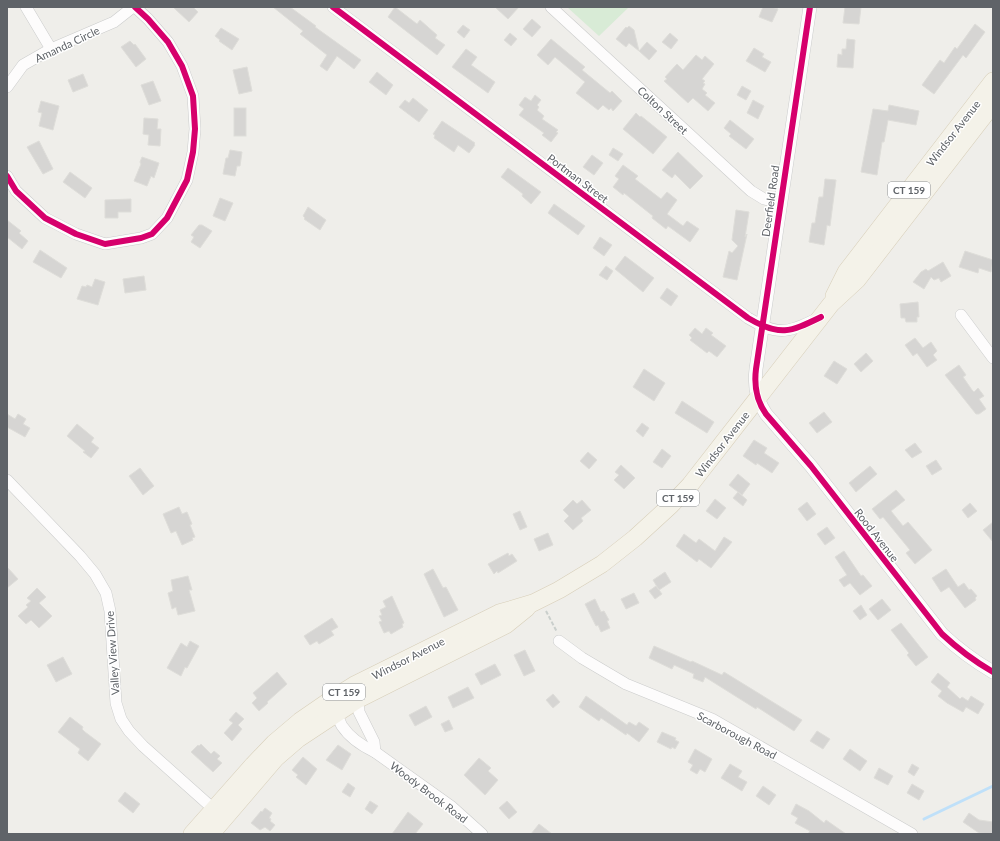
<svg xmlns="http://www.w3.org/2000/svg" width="1000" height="841" font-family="Lato,sans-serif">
<rect width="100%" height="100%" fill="#efeeea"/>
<polygon fill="#d8ebd6" points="567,7 629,7 599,36"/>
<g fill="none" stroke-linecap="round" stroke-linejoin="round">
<polyline stroke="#bfe0f9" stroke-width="3" points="924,819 993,786"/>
</g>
<g fill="#d6d5d3" stroke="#deddd9">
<polygon points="173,7 193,7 198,12 189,22"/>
<polygon points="273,7 290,7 316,26 315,27 361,60 354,69 337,56 327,71 320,66 327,55 300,34 303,31"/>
<polygon points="395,7 417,24 420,20 437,35 435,38 445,45 437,55 388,17"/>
<polygon points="495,7 519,7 508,19"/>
<polygon points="763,7 771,7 778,9 772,22 759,17"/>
<polygon points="845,7 861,7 859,24 843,23"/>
<polygon points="532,19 541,27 532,37 523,29"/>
<polygon points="975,24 985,32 966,58 963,55 934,94 922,85 940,60 944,63 955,47 957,49"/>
<polygon points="463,25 470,30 464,38 457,32"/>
<polygon points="629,26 634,30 639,51 629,43 626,47 616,39 626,27 627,28"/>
<polygon points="221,28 239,39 232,50 219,41 220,40 215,36"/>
<polygon points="510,33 517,39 511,46 504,40"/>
<polygon points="670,33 678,40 671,49 662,42"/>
<polygon points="551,39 585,67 582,70 610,93 612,91 622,101 613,111 611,108 609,110 603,105 598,110 576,93 585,82 555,57 548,65 537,55"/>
<polygon points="847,39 855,40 853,68 837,67 838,54 842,55 842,49 846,49"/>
<polygon points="130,41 134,45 135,44 146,59 136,67 121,47"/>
<polygon points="647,42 657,51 649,60 639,51"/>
<polygon points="754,48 764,54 762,57 771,62 765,72 746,61"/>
<polygon points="466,49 477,57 471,65 495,82 488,93 452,67"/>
<polygon points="696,55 702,60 705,56 714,64 702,79 705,81 703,83 705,84 702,89 707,93 705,95 715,103 708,111 693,98 688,103 664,81 667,79 665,77 677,64 683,70"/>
<polygon points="247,67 252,91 239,94 233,70"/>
<polygon points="377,72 393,85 386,95 369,82"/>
<polygon points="83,74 88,86 73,92 68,80"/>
<polygon points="153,81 161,101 149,105 141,85"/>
<polygon points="742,86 751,91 746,100 737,95"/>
<polygon points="535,95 541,100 537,105 539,107 537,110 544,116 542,119 558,130 556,132 558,133 551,142 542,135 544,133 519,115 524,109 519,105 525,97 531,101"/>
<polygon points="413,98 428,110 419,122 399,107 405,100 409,103"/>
<polygon points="753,100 764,106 758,119 747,113"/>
<polygon points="41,101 59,106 53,130 39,126 42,113 38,112"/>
<polygon points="889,105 919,111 916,125 888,120 884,142 882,142 877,175 861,172 873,109 888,111"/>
<rect x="234" y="108" width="12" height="28"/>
<polygon points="636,113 640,117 641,116 667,137 653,154 623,129"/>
<polygon points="144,118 158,119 157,129 161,129 160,146 148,145 149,135 143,134"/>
<polygon points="730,120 754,139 746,149 729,136 731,134 724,128"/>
<polygon points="442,121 475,143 474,144 475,145 469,153 458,145 454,152 434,138 435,135 433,134"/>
<polygon points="39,141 53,169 43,174 27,147"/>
<polygon points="613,148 623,154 618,161 609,155"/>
<polygon points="230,150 242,152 240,166 237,166 235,176 223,174 226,158 228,158"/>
<polygon points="678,152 703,176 690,189 675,174 672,178 662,170"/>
<polygon points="592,155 603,163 594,175 583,167"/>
<polygon points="142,157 159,163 154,178 151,176 147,186 134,181 141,164 140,162"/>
<polygon points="623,165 638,176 635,179 661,199 667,192 677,200 667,214 683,226 687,221 699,229 690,242 668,226 666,229 652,218 653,216 624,193 623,195 613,187 619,179 615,176"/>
<polygon points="508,168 541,192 531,204 522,196 523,194 501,177"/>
<polygon points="70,172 92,188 85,198 63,182"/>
<polygon points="825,179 836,180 830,226 827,225 824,245 809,242 812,223 815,223 819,197 823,197"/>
<polygon points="220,198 233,203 225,221 213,216"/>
<polygon points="131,199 131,212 118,212 118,218 105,218 105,200"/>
<polygon points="554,204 585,226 578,235 548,213"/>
<polygon points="308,207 326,220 320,230 304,219 305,218 303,216"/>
<polygon points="736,210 749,212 745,237 747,234 737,280 723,277 729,251 732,253 738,246 732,240"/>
<polygon points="7,220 21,231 19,233 28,241 22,249 7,237"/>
<polygon points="199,225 202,225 212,231 200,248 191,242 194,237 191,235"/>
<polygon points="600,237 612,245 604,256 593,248"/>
<polygon points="40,250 67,268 61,278 33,262"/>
<polygon points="965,251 993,260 991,272 979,268 978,273 959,267"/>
<polygon points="625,256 654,278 643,292 615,269"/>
<polygon points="943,262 951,276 941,282 939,278 934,280 931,277 924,289 913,282 921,272 926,269 928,271"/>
<polygon points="606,266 613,271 607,280 599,275"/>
<polygon points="144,276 146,290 125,293 123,279"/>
<polygon points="95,279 105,282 98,305 77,299 82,286 86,287 87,285 92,287"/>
<polygon points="667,288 678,296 671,306 660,298"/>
<polygon points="918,302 919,317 917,317 917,322 906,322 905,318 901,318 900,304"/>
<polygon points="695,328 702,334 706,328 713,333 711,335 726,346 717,357 709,351 707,353 690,340 692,338 689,335"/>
<polygon points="915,338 923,348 931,342 937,351 933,355 937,360 927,367 917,353 913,356 905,345"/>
<polygon points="866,353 873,361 861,372 854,364"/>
<polygon points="834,361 847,369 837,384 824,376"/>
<polygon points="959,365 966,375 963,377 972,390 974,392 978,388 984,396 979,399 986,409 979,414 976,414 945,375"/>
<polygon points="644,369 665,383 654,401 633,387"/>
<polygon points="682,401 714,422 707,433 675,413"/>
<polygon points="824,412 832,422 817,433 809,423"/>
<polygon points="7,414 15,419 18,414 26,419 23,424 30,428 25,437 7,427"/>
<polygon points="642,423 649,428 643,437 636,431"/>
<polygon points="77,424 94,438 91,442 99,448 91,458 83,452 85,451 67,436"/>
<polygon points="754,440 767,448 764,453 779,463 772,473 757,463 756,465 743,456"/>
<polygon points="915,443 922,452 912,458 905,450"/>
<polygon points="662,449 671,456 662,468 653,462"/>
<polygon points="588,452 597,460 589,469 580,461"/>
<polygon points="936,460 942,469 932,475 926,466"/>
<polygon points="621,465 635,478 624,489 614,480 619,475 615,472"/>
<polygon points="870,466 877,474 856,492 849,483"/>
<polygon points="140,468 154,486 143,495 129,476"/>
<polygon points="738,474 750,484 742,495 729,485"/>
<polygon points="896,490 905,500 891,511 903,526 908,522 932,550 915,564 906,553 910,550 883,517 880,519 872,509"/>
<polygon points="738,492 747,500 743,506 733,498"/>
<polygon points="715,499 726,508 717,519 706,511"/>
<polygon points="573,500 577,504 582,500 591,510 581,518 583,521 573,530 564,521 569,516 563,510"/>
<polygon points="807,502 816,514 807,521 798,509"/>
<polygon points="970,503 977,511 968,518 962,510"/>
<polygon points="179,507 182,514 187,512 192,524 190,525 195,537 192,538 193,540 182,545 176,531 171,533 163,514"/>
<polygon points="520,511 527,527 520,530 513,514"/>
<polygon points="993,522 993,542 983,530"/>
<polygon points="827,527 835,538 825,545 817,534"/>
<polygon points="548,533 553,545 539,551 534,539"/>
<polygon points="684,534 696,543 699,539 715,551 724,537 732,542 711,568 699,559 697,562 676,546"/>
<polygon points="844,551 861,576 863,575 872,586 860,595 850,583 844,587 839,580 847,575 835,557"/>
<polygon points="508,553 509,556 512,554 517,561 498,573 497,571 494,574 488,564"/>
<polygon points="7,567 18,579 7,588"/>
<polygon points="433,569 443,588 446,587 458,610 444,617 424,574"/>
<polygon points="946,569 958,587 964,583 969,590 971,589 977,596 975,598 976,600 965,608 949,587 941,592 932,578"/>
<polygon points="665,572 671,582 659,590 653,580"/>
<polygon points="188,576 192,590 189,590 195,611 178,615 176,607 172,609 168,593 173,591 171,580"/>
<polygon points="656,586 662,594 655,599 649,591"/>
<polygon points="37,588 46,597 39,603 52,616 39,628 31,620 26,624 18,616 28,607 26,605 31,601 27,598"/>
<polygon points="634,593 639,603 626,609 621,599"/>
<polygon points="392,596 404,623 402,624 403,627 391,634 389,631 384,633 379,622 382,621 379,616 382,615 380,610 386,607 383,601"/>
<polygon points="595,599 601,612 604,611 609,620 607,621 610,628 601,632 598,625 596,626 585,604"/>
<polygon points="882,599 891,610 878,620 869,609"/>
<polygon points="861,605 867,615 860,620 853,611"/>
<polygon points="332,618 338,627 331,631 334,635 319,644 317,641 310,645 304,636"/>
<polygon points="901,623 928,657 916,666 907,655 909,653 891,630"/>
<polygon points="190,641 199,646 187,668 185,667 181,676 167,668 181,643 187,647"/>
<polygon points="654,646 691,662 692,661 722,675 724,672 802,720 794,731 757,707 756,709 705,677 703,682 693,678 694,674 674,665 672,669 649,658"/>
<polygon points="525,650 535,671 524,676 514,655"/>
<polygon points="63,657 72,674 56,682 47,665"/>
<polygon points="495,664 501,675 481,685 475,674"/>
<polygon points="277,672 287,684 267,702 268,703 259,711 252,703 257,698 253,693"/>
<polygon points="938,673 950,683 947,687 960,699 962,697 968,701 971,696 984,704 978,714 966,707 963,712 947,703 938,696 942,691 931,682"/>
<polygon points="468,687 474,698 453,708 448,697"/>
<polygon points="553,694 560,702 553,708 546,700"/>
<polygon points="586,696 627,725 629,722 636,726 639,722 649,729 639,742 627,733 626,735 601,718 599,721 579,707"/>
<polygon points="426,706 432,717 415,726 409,715"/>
<polygon points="236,712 244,719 238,725 242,729 232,741 224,733 233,723 229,720"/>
<polygon points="70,717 83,727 82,729 85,732 101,744 88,761 78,753 80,749 58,732"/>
<polygon points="449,720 453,729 445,732 441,724"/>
<polygon points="817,731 830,739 823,749 810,741"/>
<polygon points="662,732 676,738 675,740 679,742 675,749 672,747 671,749 657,742"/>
<polygon points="201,744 211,754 214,751 220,756 217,759 222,763 213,772 191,752 198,745 199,746"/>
<polygon points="338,745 351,754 342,770 326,760"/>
<polygon points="695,749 712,759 705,772 700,769 697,774 690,770 693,765 688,762"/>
<polygon points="850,749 867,761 860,771 843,759"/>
<polygon points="303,757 317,769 306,785 296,777 298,775 292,770"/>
<polygon points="479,758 491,768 488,771 498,780 485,795 464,775"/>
<polygon points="730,764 742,771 738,777 747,782 742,791 721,778"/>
<polygon points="912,764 919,768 914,776 908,772"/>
<polygon points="879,768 893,776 888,785 874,778"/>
<polygon points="348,783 355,788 350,797 342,792"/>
<polygon points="912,784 924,791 919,800 907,793"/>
<polygon points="763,786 776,795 769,805 756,796"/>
<polygon points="125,792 140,804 133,813 118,801"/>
<polygon points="370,801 378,806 372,814 365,809"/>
<polygon points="507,801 517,812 509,819 499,808"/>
<polygon points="796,804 809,811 824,823 826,820 846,834 808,834 810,831 795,823 798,818 791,814"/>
<polygon points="265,808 272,813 269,818 271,819 270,821 275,825 270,831 265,827 260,830 251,823 261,811 262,812"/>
<polygon points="408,812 423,824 415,834 392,834"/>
<polygon points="969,813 979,820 993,822 993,834 979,833 963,822"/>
<polygon points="539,824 552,834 531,834"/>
</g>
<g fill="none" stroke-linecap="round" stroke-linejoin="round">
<defs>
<g id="minor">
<polyline points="26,7 51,49"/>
<path d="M333,7l415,311c28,17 39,16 68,1"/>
<polyline points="551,7 751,191 764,199 780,203"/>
<polyline points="7,87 23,65 51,49 114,22 133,7"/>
<polyline points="7,176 16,191 45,218 76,234 105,244 141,238 152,234 167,218 187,180 193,152 195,129 193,96 182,66 168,42 148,19 135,7"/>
<polyline points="961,315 993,358"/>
<polyline points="7,480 80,556 95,574 106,593 110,611 116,703 121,719 129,731 143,746 218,813"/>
<polyline points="559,641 582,658 626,684 712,719 912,834"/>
<polyline points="357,695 359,712 374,742 375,752"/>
<path d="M335,707c2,6 4,14 7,19 8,12 20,20 33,26l77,55 30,27"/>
</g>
<path id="tertiary" d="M810,7l-54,362c-2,16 0,31 10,45l45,52 131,168c16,15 32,27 51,38"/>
<g id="primary">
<polyline points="834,296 846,272 993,81"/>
<polyline points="192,834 253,765 274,743 300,721 332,699 356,684 499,613 533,603 559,590 602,564 635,538 671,505 690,485 831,304 857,280 993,104"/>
<polyline points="211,834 276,758 298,739 357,700 506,625 527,608"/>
</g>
</defs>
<use href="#minor" stroke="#cbcccc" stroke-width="12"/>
<use href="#tertiary" stroke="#cbcccc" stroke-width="14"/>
<use href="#primary" stroke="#d7ceb8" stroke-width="18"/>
<polyline stroke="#cacfcc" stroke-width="2" stroke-dasharray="4 2" stroke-linecap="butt" points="546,611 557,632"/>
<use href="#minor" stroke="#fdfcfc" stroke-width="11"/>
<use href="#tertiary" stroke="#fdfcfc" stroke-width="13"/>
<use href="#primary" stroke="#f4f2e9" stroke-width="17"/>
<defs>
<g id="cycleway">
<path d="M333,7l415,311c32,19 42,14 73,-1"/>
<path d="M810,7l-54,362c-2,16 0,31 10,45l45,52 131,168c16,15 32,27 51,38"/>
<polyline points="7,176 16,191 45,218 76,234 105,244 141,238 152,234 167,218 187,180 193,152 195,129 193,96 182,66 168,42 148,19 135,7"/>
</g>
</defs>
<use href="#cycleway" stroke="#fff" stroke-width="8"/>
<use href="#cycleway" stroke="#d6006c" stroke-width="6"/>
</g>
<g text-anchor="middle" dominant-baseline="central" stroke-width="3" stroke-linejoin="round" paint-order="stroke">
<g fill="#fff" stroke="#8f9295" stroke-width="1">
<rect x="888" y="182" width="42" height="16" rx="3"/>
<rect x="657" y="490" width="42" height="16" rx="3"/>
<rect x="323" y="684" width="42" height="16" rx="3"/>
</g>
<g font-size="10" font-weight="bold" fill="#5f6368">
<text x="909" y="190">CT 159</text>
<text x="678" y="498">CT 159</text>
<text x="344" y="692">CT 159</text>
</g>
<g font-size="11" fill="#5f6368" stroke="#fff">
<text transform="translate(67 44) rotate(-25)">Amanda Circle</text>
<text transform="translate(663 110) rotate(43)">Colton Street</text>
<text transform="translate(953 133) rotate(-52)">Windsor Avenue</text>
<text transform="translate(578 178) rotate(37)">Portman Street</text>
<text transform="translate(770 201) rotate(-82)">Deerfield Road</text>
<text transform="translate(722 444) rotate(-52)">Windsor Avenue</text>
<text transform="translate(877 535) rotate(52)">Rood Avenue</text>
<text transform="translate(112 653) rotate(-94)">Valley View Drive</text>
<text transform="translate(408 658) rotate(-27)">Windsor Avenue</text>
<text transform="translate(737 735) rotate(28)">Scarborough Road</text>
<text transform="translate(429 792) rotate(37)">Woody Brook Road</text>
</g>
</g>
<rect width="1000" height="841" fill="none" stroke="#5f6368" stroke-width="16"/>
</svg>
